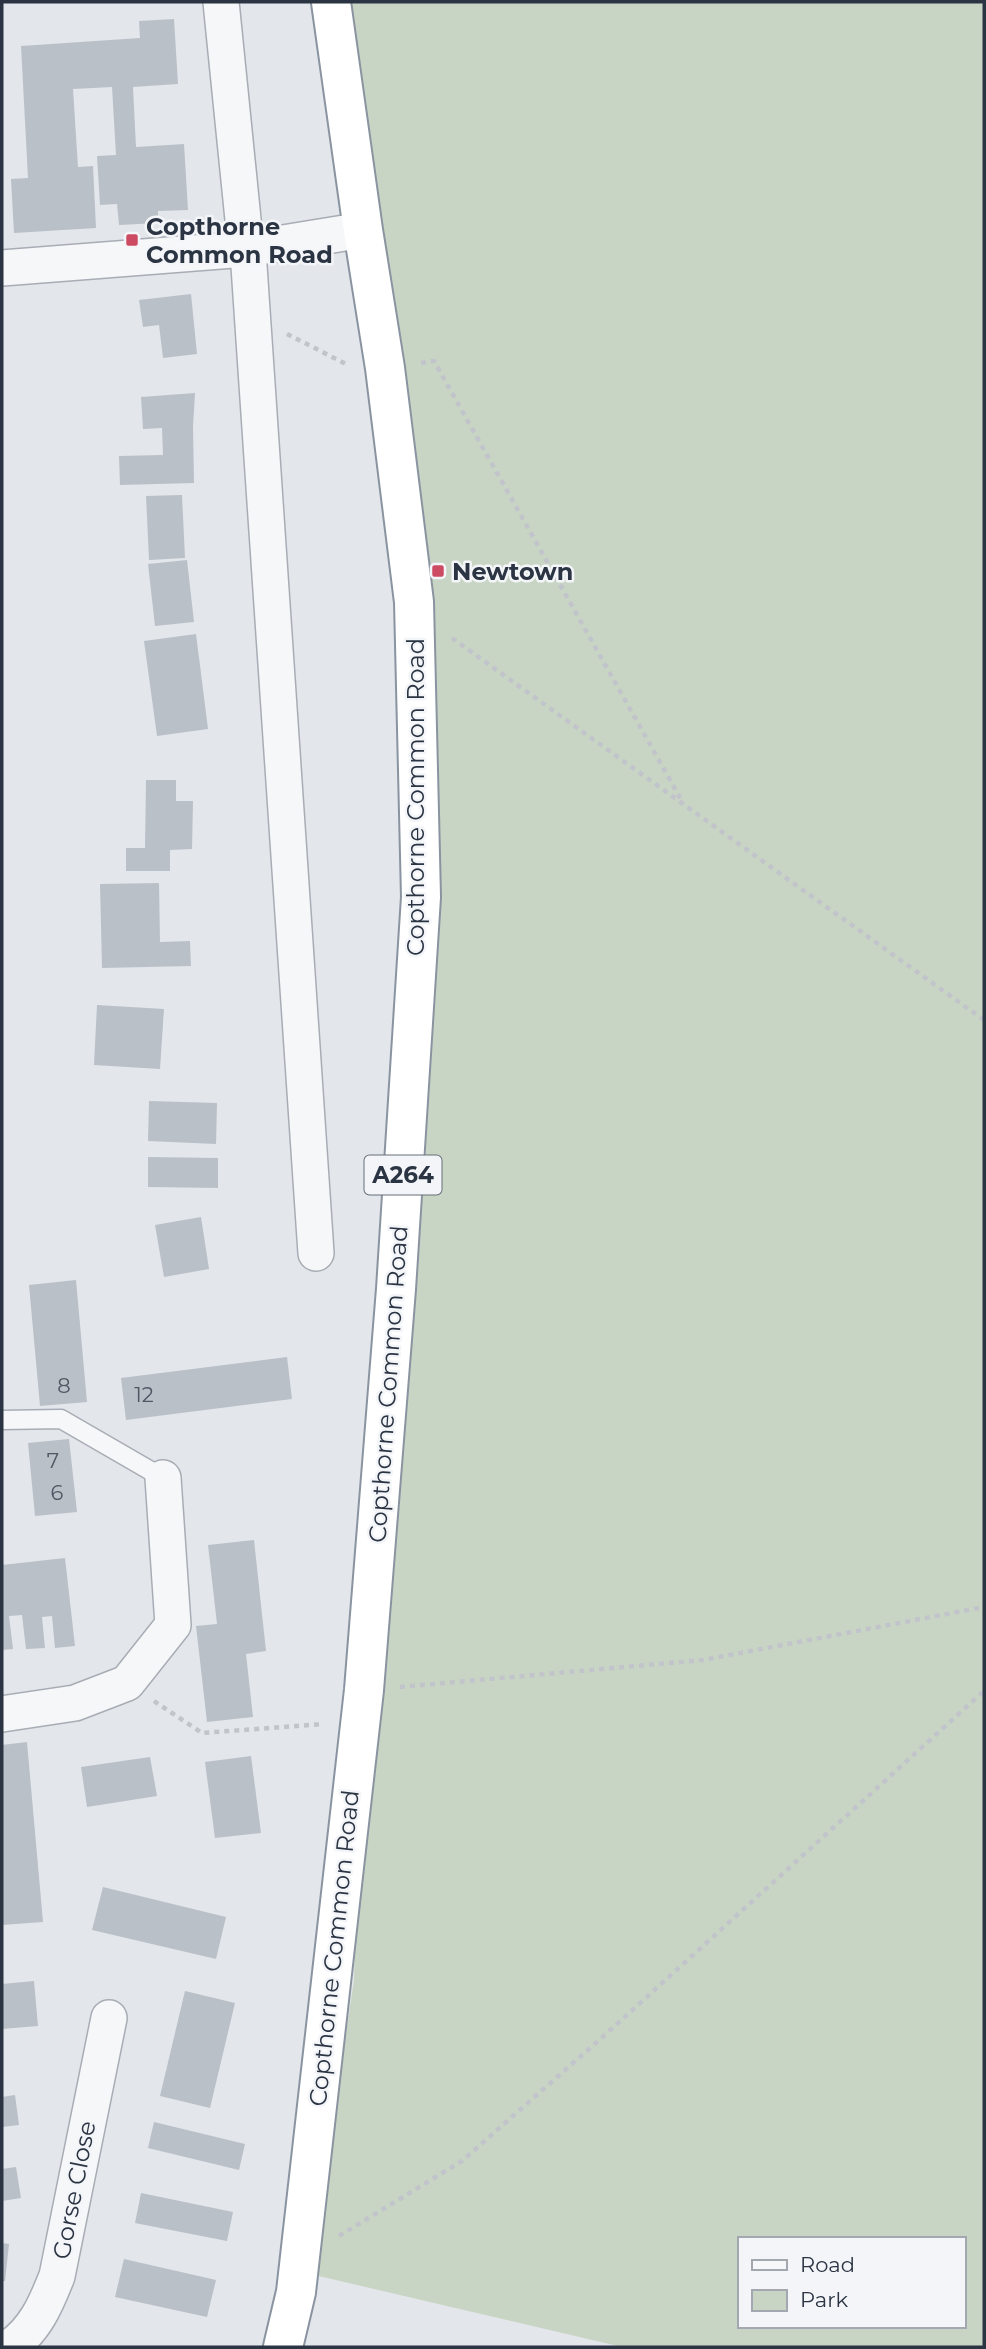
<svg xmlns="http://www.w3.org/2000/svg" width="986" height="2349" font-family="Montserrat,sans-serif">
<rect width="100%" height="100%" fill="#e3e6eb"/>
<path fill="#c9d5c4" fill-rule="evenodd" d="M331,2h653v2345h-362l-312,-73 44,-294 6,-258 36,-433 18,-687zM739,2239h224v87h-224z"/>
<g fill="#bac0c8">
<polygon points="174,19 178,84 133,87 136,147 184,144 188,210 158,211 158,223 119,225 117,204 100,205 97,156 116,155 112,87 73,89 78,167 93,166 96,228 14,233 11,179 28,178 21,46 140,38 139,21"/>
<polygon points="191,294 197,354 163,358 159,325 143,327 139,300"/>
<polygon points="195,393 193,427 194,483 120,485 119,456 163,455 162,428 143,429 141,397"/>
<polygon points="182,495 185,558 149,560 146,496"/>
<polygon points="187,560 194,622 155,626 148,564"/>
<polygon points="196,634 208,729 157,736 144,641"/>
<polygon points="146,780 176,780 176,801 193,801 192,849 170,850 170,871 126,871 126,848 145,848"/>
<polygon points="159,883 160,942 190,941 191,966 102,968 100,884"/>
<polygon points="97,1005 164,1009 160,1069 94,1065"/>
<polygon points="149,1101 217,1103 216,1144 148,1141"/>
<polygon points="148,1157 218,1158 218,1188 148,1187"/>
<polygon points="201,1217 209,1269 164,1277 155,1225"/>
<polygon points="76,1280 87,1402 40,1406 29,1285"/>
<polygon points="287,1357 292,1399 126,1420 121,1378"/>
<polygon points="69,1439 77,1512 35,1516 28,1443"/>
<polygon points="254,1540 266,1651 246,1654 253,1717 207,1722 196,1626 217,1624 208,1545"/>
<polygon points="65,1558 75,1646 55,1648 52,1616 42,1617 45,1648 26,1649 22,1615 9,1616 13,1649 2,1650 2,1565"/>
<polygon points="27,1742 43,1922 2,1925 2,1745"/>
<polygon points="251,1756 261,1833 215,1838 205,1762"/>
<polygon points="150,1757 157,1796 87,1807 81,1767"/>
<polygon points="103,1887 226,1917 216,1959 92,1930"/>
<polygon points="34,1981 38,2026 2,2029 2,1984"/>
<polygon points="185,1991 235,2003 210,2108 160,2096"/>
<polygon points="15,2095 19,2125 2,2127 2,2097"/>
<polygon points="154,2122 245,2144 239,2170 148,2148"/>
<polygon points="16,2167 21,2198 2,2201 2,2169"/>
<polygon points="141,2193 233,2212 227,2241 135,2223"/>
<polygon points="2,2243 9,2244 5,2281 2,2281"/>
<polygon points="124,2259 216,2280 207,2317 115,2297"/>
</g>
<g fill="none" stroke-linecap="round" stroke-linejoin="round">
<defs>
<polyline id="service" points="2,1420 61,1419 163,1478"/>
<g id="minor">
<polyline points="221,2 246,249 249,266 316,1253"/>
<polyline points="2,268 246,249 363,230"/>
<polyline points="2,1714 75,1703 127,1683 173,1625 163,1478"/>
<path d="M10,2347c25,-17 36,-43 47,-71l52,-258"/>
</g>
<polyline id="trunk" points="283,2347 296,2292 364,1690 396,1289 421,897 414,602 385,368 363,230 331,2"/>
</defs>
<use href="#service" stroke="#a8adb5" stroke-width="21"/>
<use href="#minor" stroke="#a8adb5" stroke-width="38"/>
<use href="#trunk" stroke="#8a94a1" stroke-width="42"/>
<g stroke="#c1c4ca" stroke-width="4.5" stroke-dasharray="5 5" stroke-linecap="butt">
<polyline points="287,334 348,365"/>
<polyline points="421,363 434,361 683,803"/>
<polyline points="452,638 984,1020"/>
<polyline points="400,1687 703,1660 984,1607"/>
<polyline points="154,1701 202,1733 324,1724"/>
<polyline points="339,2236 462,2161 606,2034 984,1691"/>
</g>
<use href="#service" stroke="#f6f7f9" stroke-width="18"/>
<use href="#minor" stroke="#f6f7f9" stroke-width="35"/>
<use href="#trunk" stroke="#fff" stroke-width="38"/>
</g>
<g fill="#cd4b62" stroke="#f3f5f8" stroke-width="2.5">
<rect x="125" y="233" width="14" height="14" rx="3.5"/>
<rect x="431" y="564" width="14" height="14" rx="3.5"/>
</g>
<g text-anchor="middle" dominant-baseline="central" stroke-width="5" stroke-linejoin="round" paint-order="stroke">
<g font-size="21" fill="#4f5764">
<text x="64" y="1385">8</text>
<text x="144" y="1394">12</text>
<text x="53" y="1460">7</text>
<text x="57" y="1492">6</text>
</g>
<rect fill="#f3f5f8" stroke="#676e79" stroke-width="2" x="364.5" y="1155.5" width="77" height="39" rx="5"/>
<g font-size="23" font-weight="bold" fill="#2b3443">
<text x="403" y="1175">A264</text>
</g>
<g font-size="24" font-weight="bold" fill="#2b3443" stroke="#f3f5f8" text-anchor="start">
<text x="146" y="226">Copthorne<tspan x="146" dy="28">Common Road</tspan></text>
<text x="452" y="571">Newtown</text>
</g>
<g font-size="24" fill="#2b3443" stroke="#f3f5f8">
<text transform="translate(415 797) rotate(-90)">Copthorne Common Road</text>
<text transform="translate(388 1384) rotate(-86)">Copthorne Common Road</text>
<text transform="translate(334 1948) rotate(-84)">Copthorne Common Road</text>
<text transform="translate(74 2190) rotate(-79)">Gorse Close</text>
</g>
</g>
<rect width="986" height="2349" fill="none" stroke="#2b3443" stroke-width="7"/>
<rect x="738" y="2237" width="228" height="91" fill="#f3f5f8" stroke="#a3a8b0" stroke-width="2"/>
<rect x="752" y="2260" width="35" height="10" fill="#f6f7f9" stroke="#a3a8b0" stroke-width="2"/>
<text x="800" y="2272" font-size="21" fill="#2b3443">Road</text>
<rect x="752" y="2290" width="35" height="21" fill="#c9d5c4" stroke="#a3a8b0" stroke-width="2"/>
<text x="800" y="2307" font-size="21" fill="#2b3443">Park</text>
</svg>
